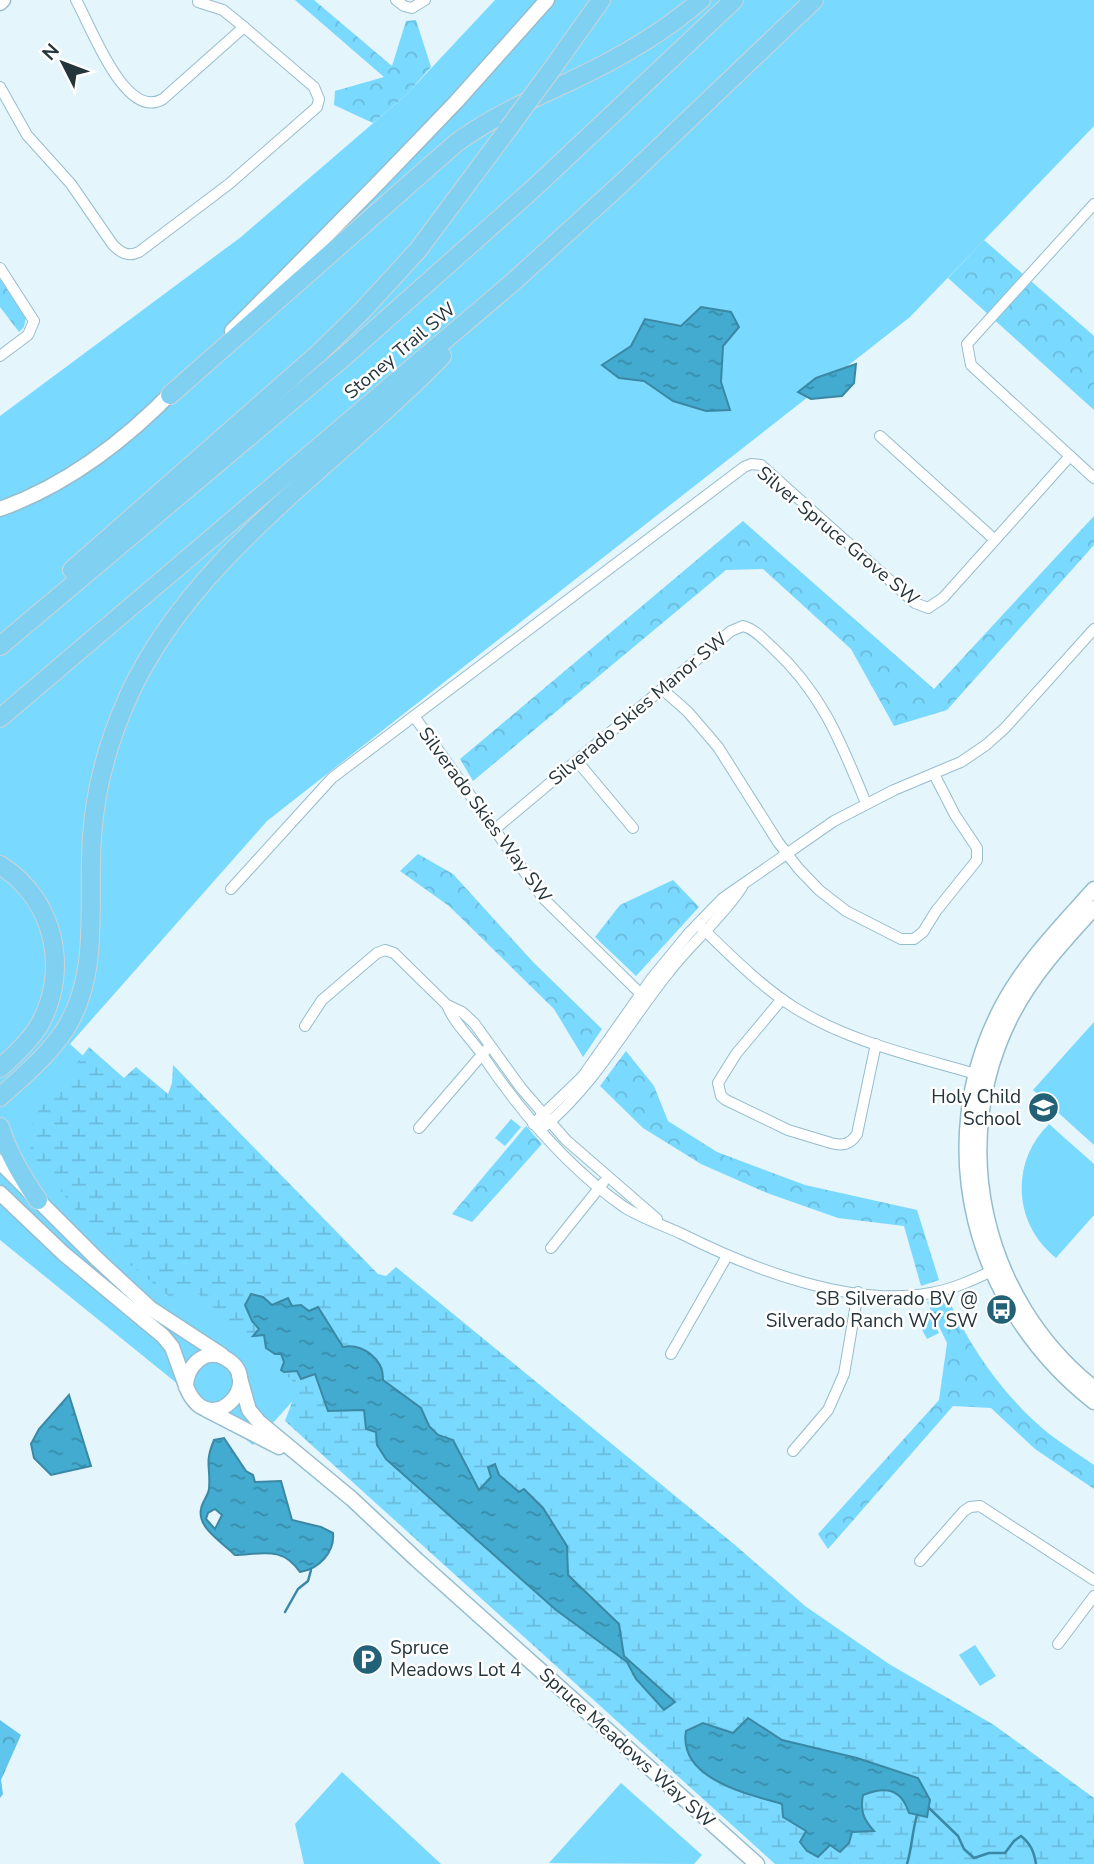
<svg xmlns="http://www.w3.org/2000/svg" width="1094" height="1864" font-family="'Nunito Sans',sans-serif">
<defs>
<pattern id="forest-crowns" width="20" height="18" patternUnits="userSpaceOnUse" patternTransform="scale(1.75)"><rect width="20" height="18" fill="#60c5ec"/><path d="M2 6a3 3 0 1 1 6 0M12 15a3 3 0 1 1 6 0" fill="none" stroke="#4fa1c0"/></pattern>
<pattern id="wetland-marsh" width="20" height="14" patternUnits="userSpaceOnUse" patternTransform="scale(1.75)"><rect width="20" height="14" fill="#7ad9ff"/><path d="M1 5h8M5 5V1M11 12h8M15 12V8" fill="none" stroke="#69bbdb"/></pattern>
<pattern id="park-crowns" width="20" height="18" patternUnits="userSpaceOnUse" patternTransform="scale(1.75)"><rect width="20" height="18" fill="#7ad9ff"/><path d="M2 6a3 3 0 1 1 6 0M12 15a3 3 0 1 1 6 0" fill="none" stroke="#69bbdb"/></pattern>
<pattern id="water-ripples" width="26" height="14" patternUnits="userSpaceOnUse" patternTransform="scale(1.75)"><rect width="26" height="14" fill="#43abd0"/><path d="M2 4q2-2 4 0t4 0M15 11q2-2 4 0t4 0" fill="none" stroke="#388caa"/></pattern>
</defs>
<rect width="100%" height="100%" fill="#e4f5fc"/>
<g fill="#7ad9ff">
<polygon points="495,0 1094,0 1094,126 910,317 267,821 70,1044 370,1315 253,1445 0,1240 0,416 241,237 407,94"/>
<polygon points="1094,1022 1094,1145 1033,1090"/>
<polygon points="511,1119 521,1127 505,1146 495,1138"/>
<path d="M1049,1124l45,40v51l-38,43c-43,-34 -46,-96 -7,-134z"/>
<polygon points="929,1314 939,1333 927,1339 917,1320"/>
<polygon points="975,1645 996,1676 980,1686 959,1655"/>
<polygon points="342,1772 441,1864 304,1864 295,1824"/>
<polygon points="621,1783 702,1855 694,1864 549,1863"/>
</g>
<polygon fill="url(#forest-crowns)" points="0,1720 21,1735 1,1780 3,1794 0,1798"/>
<polygon fill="url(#wetland-marsh)" points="89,1047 124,1078 136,1067 168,1094 172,1083 173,1065 378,1274 386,1276 396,1267 735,1545 805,1606 889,1664 994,1725 1094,1798 1094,1864 775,1864 285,1421 298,1386 191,1287 176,1302 100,1240 31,1154 29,1132 38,1111 64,1081"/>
<g fill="url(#park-crowns)">
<polygon points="295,0 314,0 392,66 406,21 416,20 431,67 407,94 373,123 334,105 335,91 384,77"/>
<polygon points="984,240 1094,336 1094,410 948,278"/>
<polygon points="0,279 26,317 24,327 19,332 0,307"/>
<polygon points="1094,516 1094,545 947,710 894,726 851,649 763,569 726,570 473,781 460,759 743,521 934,689"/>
<polygon points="418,854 453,874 534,963 602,1029 583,1057 554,1009 449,906 400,871"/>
<polygon points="673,880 699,907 636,976 595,937 620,905"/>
<polygon points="626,1051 654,1086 668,1121 717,1152 805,1185 917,1210 939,1280 921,1286 904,1226 838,1218 767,1193 701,1164 643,1128 600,1086"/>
<polygon points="526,1126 542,1144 472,1222 452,1214"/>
<path d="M947,1296c22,50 53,95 94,131 16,14 36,26 53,38v24l-59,-40 -44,-41 -38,-2 -125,143 -10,-15 121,-134 8,-57 -20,-41z"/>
</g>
<g fill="url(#water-ripples)" stroke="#3a88a3" stroke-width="2" fill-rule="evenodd">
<polygon points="701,307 731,312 739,327 723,346 721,382 730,410 706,411 673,401 644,381 619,378 602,365 631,346 645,319 681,326"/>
<polygon points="856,364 854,383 842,396 811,399 798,392 816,378"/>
<path d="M251,1294l12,3 9,8 16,-7 4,8 9,-1 8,6 9,-4 25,40c19,-4 41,12 40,33l38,28 8,18 9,9 15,5 26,50 12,-13 -3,-10 7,-3 4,11 20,17 5,-3 19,19 24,38 1,29 51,49 5,32 51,46 -11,8 -28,-31 -9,-17 -71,-52 -170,-151 -9,-14 -1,-13 -10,-3 -2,-19 -36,1 -13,-37 -14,5 -4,-8 -13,1 -3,-2 3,-8 -3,-8h-6l-9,-6 -2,-13 -11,1 6,-7 -7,-8 -7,-16z"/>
<polygon points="69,1395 91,1466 51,1475 34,1458 31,1444 39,1429"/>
<path d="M224,1438l22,33 7,4 2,7 26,-1 11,39 29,7 12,6c2,19 -14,36 -33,39 -18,-26 -37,-18 -65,-17 -12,-12 -38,-27 -34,-46 1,-7 7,-13 8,-20 2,-23 -5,-25 5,-49zM215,1509l7,6 -7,14 -9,-10 2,-6z"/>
<path d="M748,1718l34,22 75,18 61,20 12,22 -3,17 -18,-4c-8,-25 -24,-27 -46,-18 -3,15 0,24 11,36l-22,1 -3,11 -9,9 -10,-7 -12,12 -11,-6 -7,-9 6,-11 -23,-14 -1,-13c-34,-10 -104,-25 -96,-73l17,-8 30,10z"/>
</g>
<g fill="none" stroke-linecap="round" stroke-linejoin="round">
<g stroke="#3a88a3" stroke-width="2.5">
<polyline points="285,1612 298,1589 308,1581 311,1570"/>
<path d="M929,1808l29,28 6,13 10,9 15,-5h16l9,-12 7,-5c10,8 13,16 15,28"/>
<path d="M907,1864c5,-16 5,-32 10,-49"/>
</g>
<defs>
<g id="street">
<polyline points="396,0 404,6 412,8 425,0"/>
<polyline points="198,2 223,10 244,27"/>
<path d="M0,87l27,48 44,49 42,61c8,8 15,12 26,7l90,-68 88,-77 2,-8 -5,-12 -70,-60 -81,72c-38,23 -73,-75 -87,-99"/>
<polyline points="1094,204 967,344 971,365 1094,478"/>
<polyline points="0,268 34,321 28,335 0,356"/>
<polyline points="880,436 995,540"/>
<polyline points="662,689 688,712 718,747 778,842 798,868 819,890 846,911 901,939 914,939 923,932 936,911 977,860 977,848 955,815 934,774"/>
<polyline points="414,716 543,898 647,1000"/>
<polyline points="577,761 633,828"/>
<path d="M494,830l237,-199 12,-5c12,3 21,14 30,22 50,46 68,95 93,155"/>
<polyline points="231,889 332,778 744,467 751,464 761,465 915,603 928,608 943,598 1070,456"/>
<path d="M698,924c30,29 61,61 97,84 56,35 124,49 187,68"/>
<path d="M782,999l-46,55 -18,29 3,13 5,4 62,30 43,13c11,3 19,2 26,-9l19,-90"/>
<path d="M447,1005c8,20 24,33 36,51 39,58 84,111 141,151 17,11 39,18 58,27 70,35 170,74 249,59 23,-4 44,-14 65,-24"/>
<polyline points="305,1026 322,1000 377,953 385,950 394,953 447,1005 462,1012 474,1023 521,1088 566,1140 657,1219"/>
<polyline points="533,1124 583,1076 652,978 689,933 723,898 834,821 894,790 961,762 986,745 1005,728 1094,629"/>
<path d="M545,1126c53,-45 81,-101 124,-154 23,-30 53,-54 73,-85"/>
<polyline points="419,1128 486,1050"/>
<polyline points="551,1248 603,1183"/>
<polyline points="671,1354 727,1256"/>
<polyline points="793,1451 828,1410 844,1374 858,1292"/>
<polyline points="920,1561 964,1511 970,1507 980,1506 1094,1580"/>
<polyline points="1058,1644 1094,1596"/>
</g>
<g id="secondary">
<polyline points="0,3 3,0"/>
<polyline points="232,331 381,180 456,102 547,0"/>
<path d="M0,509c67,-24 127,-70 176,-121"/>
<path d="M1094,889c-33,37 -68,72 -92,117 -73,139 -29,301 92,396"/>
<path d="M1094,908c-30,33 -60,65 -81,105 -67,128 -31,286 81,375"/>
<polyline points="0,1162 97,1259 150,1308 222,1355"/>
<path d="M0,1193l64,61 99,82 9,11 13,36c21,63 84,-1 40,-25 -21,-11 -39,9 -39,29"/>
<polyline points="239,1375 249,1410 259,1422 352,1499 417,1560 757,1864"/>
<polyline points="207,1410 279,1447"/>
</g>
<g id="highway">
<polyline points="552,69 601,0"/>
<path d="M170,395l286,-252c39,-28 80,-46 123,-66 44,-21 85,-45 122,-77"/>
<polyline points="72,570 320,352 362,311 418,250 508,129"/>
<polyline points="0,646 345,356 534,188 734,0"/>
<polyline points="0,718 513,282 623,182 814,0"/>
<path d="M0,865c54,34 70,103 40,159 -10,17 -25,31 -40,44"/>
<path d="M0,1097c23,-21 49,-42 66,-69 35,-57 21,-127 26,-191 3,-48 17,-98 37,-142 64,-140 209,-231 313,-339"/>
<path d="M0,1127c8,26 22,50 38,73"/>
</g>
</defs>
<use href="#street" stroke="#95bdce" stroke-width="12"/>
<use href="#secondary" stroke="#95bdce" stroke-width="17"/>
<use href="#highway" stroke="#cfd3d4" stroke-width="20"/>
<use href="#street" stroke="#fff" stroke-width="10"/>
<use href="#secondary" stroke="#fff" stroke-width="14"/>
<use href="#highway" stroke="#80d1f1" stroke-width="18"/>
<defs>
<polyline id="highway-bridge" points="508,129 552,69"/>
</defs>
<use href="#highway-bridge" stroke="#cfd3d4" stroke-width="20" stroke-linecap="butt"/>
<use href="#highway-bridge" stroke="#80d1f1" stroke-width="18"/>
</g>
<defs>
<symbol id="school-disc" viewBox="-11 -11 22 22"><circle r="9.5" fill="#236177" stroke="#fff"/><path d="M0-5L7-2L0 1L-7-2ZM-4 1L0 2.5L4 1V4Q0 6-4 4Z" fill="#fff"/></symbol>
<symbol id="bus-disc" viewBox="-11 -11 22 22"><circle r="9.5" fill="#236177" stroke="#fff"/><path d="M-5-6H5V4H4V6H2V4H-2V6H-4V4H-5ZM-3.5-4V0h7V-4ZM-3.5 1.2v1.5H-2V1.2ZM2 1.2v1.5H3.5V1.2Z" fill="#fff"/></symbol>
<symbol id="parking-disc" viewBox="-11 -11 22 22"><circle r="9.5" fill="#236177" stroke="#fff"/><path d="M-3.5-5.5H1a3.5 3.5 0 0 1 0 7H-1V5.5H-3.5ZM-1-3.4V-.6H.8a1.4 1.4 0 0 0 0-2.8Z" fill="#fff"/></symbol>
</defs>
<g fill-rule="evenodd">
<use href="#school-disc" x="1026" y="1090" width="35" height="35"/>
<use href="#bus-disc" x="984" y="1292" width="35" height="35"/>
<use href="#parking-disc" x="350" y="1642" width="35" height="35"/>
</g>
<g text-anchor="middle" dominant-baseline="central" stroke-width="5" stroke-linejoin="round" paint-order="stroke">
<g font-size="19" fill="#24353b" stroke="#fff">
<text transform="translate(400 351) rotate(-40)">Stoney Trail SW</text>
<text transform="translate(838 536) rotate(40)">Silver Spruce Grove SW</text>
<text transform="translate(638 709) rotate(-40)">Silverado Skies Manor SW</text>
<text transform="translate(485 815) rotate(54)">Silverado Skies Way SW</text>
<text transform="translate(627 1748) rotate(42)">Spruce Meadows Way SW</text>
</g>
<g font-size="19" fill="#24353b" stroke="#fff" text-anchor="end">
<text x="1021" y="1097">Holy Child<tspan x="1021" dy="22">School</tspan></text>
<text x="978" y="1299">SB Silverado BV @<tspan x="978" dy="22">Silverado Ranch WY SW</tspan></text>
<text x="390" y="1648" text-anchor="start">Spruce<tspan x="390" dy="22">Meadows Lot 4</tspan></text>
</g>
</g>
<g transform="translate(63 63) rotate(312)" stroke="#ffffff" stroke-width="5" paint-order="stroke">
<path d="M0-5L12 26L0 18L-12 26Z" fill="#24353b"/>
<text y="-10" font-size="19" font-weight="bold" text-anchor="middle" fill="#24353b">N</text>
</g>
</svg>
